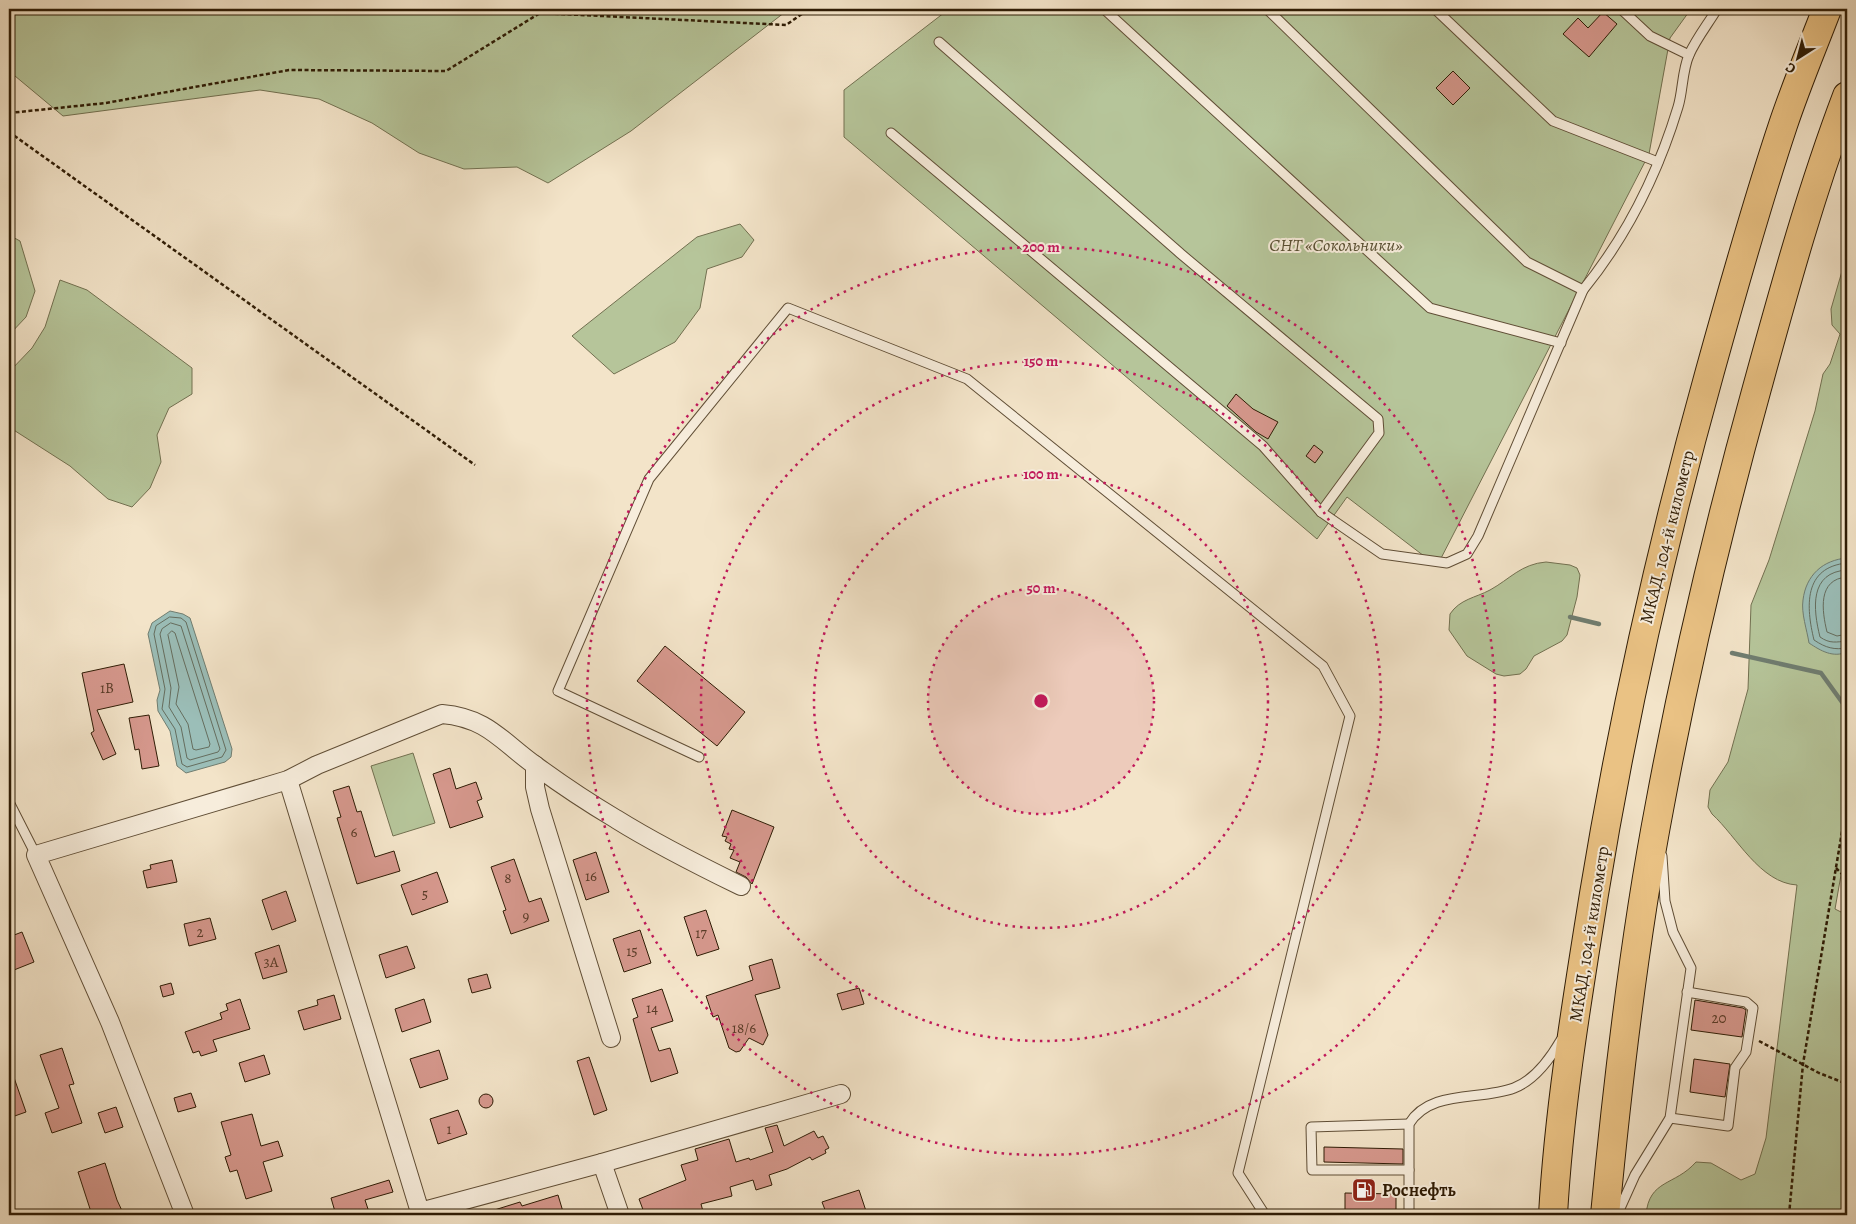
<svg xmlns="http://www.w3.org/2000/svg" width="1856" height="1224" font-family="Alegreya,serif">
<rect width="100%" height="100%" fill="#f3e4c9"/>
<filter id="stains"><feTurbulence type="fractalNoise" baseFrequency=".004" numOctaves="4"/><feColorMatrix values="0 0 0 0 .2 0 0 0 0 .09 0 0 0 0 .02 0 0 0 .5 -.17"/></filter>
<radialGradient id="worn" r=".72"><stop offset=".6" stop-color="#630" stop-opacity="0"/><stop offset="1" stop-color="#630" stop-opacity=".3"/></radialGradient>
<g fill="#b6c59a" stroke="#727050">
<polygon points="9,9 789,9 631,131 548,183 517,167 464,169 419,153 372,123 319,99 260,90 63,116 9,71"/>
<polygon points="949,9 1691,9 1670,38 1649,154 1437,566 1347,497 1317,539 844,137 844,90"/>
<polygon points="740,224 754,240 742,257 707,269 700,308 675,342 614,374 572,336 697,237"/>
<polygon points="9,235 20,241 35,291 26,317 9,335"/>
<path d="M1847,254v587l-12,68 12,6v300h-201c3,-36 29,-29 50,-53l15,1 30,17 14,-6 11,-36 31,-253c-37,-2 -60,-48 -85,-71l-4,-7 2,-17 18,-28 20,-73 3,-84 18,-45 46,-149 8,-37 7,-10 10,-30 -8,-9 -1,-16z"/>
<polygon points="60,280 87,290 192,368 192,394 169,408 157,435 161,462 150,488 132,507 108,499 70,466 9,427 9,372 32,348 45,327"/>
<path d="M1546,562l24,3 7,3 3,7 -3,22 -10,38 -5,6 -28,15 -8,13 -6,5 -16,2 -8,-2 -29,-18 -18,-26 1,-16c10,-15 25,-16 40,-24 20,-11 31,-26 56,-28z"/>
<polygon points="413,753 435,823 393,836 371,766"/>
</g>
<g fill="#9bbeb8" stroke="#707d70">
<path d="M1847,558v94c-14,6 -26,-1 -38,-9 -2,-13 -8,-30 -6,-43 3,-25 20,-40 44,-42z"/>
<polygon points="170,611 183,614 190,618 232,749 231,757 225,762 186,773 177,766 170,731 158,711 157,700 160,690 148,634 152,623"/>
</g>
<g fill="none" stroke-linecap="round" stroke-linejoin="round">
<g stroke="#656d5e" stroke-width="1">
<path d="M1847,563c-44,4 -41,44 -33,77 12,8 20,10 33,8"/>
<path d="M1847,570c-38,2 -34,39 -27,67 10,7 16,5 27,4"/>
<path d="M1847,577c-30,2 -25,34 -20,55l10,4 10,-2"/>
<polygon points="170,617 181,618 186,622 226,750 222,757 187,767 182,764 175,729 162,709 165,689 154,634 156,626"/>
<polygon points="171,623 181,626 220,749 218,752 190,760 187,758 181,727 169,707 171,688 160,634 162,629"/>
<polygon points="172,631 175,633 210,744 209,747 196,750 193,749 188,724 176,704 179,687 168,635"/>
</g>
<g stroke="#707d70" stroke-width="4.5">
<polyline points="1570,617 1599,624"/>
<polyline points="1732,653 1821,673 1847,709"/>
</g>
</g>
<g fill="#d6988d" stroke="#2f1c05">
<polygon points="1603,12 1617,24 1589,57 1563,34 1578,18 1588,28"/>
<polygon points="1453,71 1470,88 1453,105 1436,88"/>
<polygon points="1236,394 1253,409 1278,422 1268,439 1256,432 1227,406"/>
<polygon points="1314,445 1323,452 1315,463 1306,456"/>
<polygon points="665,646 745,712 717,746 637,681"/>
<polygon points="124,664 133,702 97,710 116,754 103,760 91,733 94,731 82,673"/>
<polygon points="149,715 159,766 142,769 139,749 135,750 129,718"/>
<polygon points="450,768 456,789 476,782 482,799 477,801 483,817 450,828 433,774"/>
<polygon points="349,786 357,812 361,811 375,857 394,851 400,871 357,884 337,818 341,817 333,791"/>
<polygon points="732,810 774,827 752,884 746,877 736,872 740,862 730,858 734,850 729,849 731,844 725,841 727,837 722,836"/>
<polygon points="596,852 609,892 586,900 573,860"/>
<polygon points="514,859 529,902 541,898 549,921 511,934 503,911 506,910 491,867"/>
<polygon points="172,860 177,882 147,888 143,871 151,869 150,865"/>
<polygon points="437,872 448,902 412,915 401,885"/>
<polygon points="286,891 296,921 272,930 262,900"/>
<polygon points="706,910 719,949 697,956 684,917"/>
<polygon points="210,918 216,939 189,946 184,924"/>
<polygon points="640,930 651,963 624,972 613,939"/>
<polygon points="22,932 34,962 9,972 9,937"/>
<polygon points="279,945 287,972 263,979 255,953"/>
<polygon points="407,946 415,968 386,978 379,955"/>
<polygon points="772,959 780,988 755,995 768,1035 763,1045 749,1038 740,1051 736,1052 729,1048 718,1015 713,1017 706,996 753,980 749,966"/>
<polygon points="487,974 491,988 472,993 468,979"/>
<polygon points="171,983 174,994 163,997 160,986"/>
<polygon points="859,988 864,1004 842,1010 837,994"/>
<polygon points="662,989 673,1021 651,1028 659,1051 670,1048 678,1073 651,1082 633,1019 638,1017 632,999"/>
<polygon points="334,995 341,1019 304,1030 298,1011 318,1005 317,1000"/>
<polygon points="240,999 250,1029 213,1040 217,1051 201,1056 199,1051 193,1053 185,1032 222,1019 220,1013 228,1010 226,1004"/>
<polygon points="424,999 431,1022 402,1032 395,1009"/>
<polygon points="1695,1000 1743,1008 1746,1010 1742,1037 1691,1030"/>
<polygon points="62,1048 74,1084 69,1085 82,1123 52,1133 45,1113 59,1108 40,1055"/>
<polygon points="439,1050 448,1079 420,1088 410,1059"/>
<polygon points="264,1055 270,1074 245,1082 239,1063"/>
<polygon points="589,1057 607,1110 594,1115 577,1061"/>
<polygon points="1694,1059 1730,1064 1725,1097 1690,1092"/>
<polygon points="11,1069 26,1112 9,1118 9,1070"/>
<polygon points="191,1093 196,1107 178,1112 174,1098"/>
<circle cx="486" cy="1101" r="7"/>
<polygon points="116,1107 123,1127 105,1133 98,1113"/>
<polygon points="458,1110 467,1134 438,1144 430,1119"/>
<polygon points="252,1114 261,1146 278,1141 283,1156 263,1162 272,1191 246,1199 237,1170 230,1172 225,1157 231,1155 221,1122"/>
<polygon points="777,1125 784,1146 814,1131 818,1138 823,1136 829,1148 825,1150 826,1153 812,1160 810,1157 787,1169 769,1175 772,1185 756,1190 753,1180 730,1187 732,1196 701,1204 704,1215 645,1215 639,1199 686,1180 681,1165 698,1160 695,1149 729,1139 736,1162 749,1158 750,1160 773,1152 765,1128"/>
<polygon points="1324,1147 1403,1149 1403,1164 1324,1162"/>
<polygon points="105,1163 117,1200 124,1215 92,1215 78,1172"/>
<polygon points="389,1180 393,1192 365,1200 370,1215 336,1215 331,1198"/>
<polygon points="859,1190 866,1211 853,1215 827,1215 822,1202"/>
<polygon points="1345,1193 1396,1194 1396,1215 1345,1215"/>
<polygon points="558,1195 564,1215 488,1215 488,1212 520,1202 522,1206"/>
</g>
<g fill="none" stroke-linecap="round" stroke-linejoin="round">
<defs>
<g id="service">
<polyline points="1104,9 1430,308 1561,343"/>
<polyline points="1267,9 1527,262 1583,290"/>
<polyline points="1435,9 1553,121 1658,162"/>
<polyline points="1621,9 1650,36 1689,55"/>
<polyline points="939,42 1181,254 1378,419 1379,433 1321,512"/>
<path d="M891,133l372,313 58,66 10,7 51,35 65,9 20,-9 11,-18 105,-246c43,-53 75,-117 95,-183 5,-16 4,-36 11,-52 7,-16 19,-31 28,-46"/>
<polyline points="699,757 558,691 649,479 788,308 967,379 1323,666 1350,716 1238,1173 1265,1215"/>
<polyline points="9,802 36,855"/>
<polyline points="1670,1118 1728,1126 1735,1068 1746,1052 1753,1008 1746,1002 1687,992"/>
<polyline points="1409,1124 1311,1127 1312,1170 1409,1170"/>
<path d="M1409,1215v-91c21,-35 71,-23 105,-36 21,-8 36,-29 47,-48"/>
<polyline points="1617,1215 1635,1175 1670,1118 1691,968 1673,932 1665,901 1662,856"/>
</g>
<g id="minor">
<polyline points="535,765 535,787 540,809 611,1038"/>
<polyline points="288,780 420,1212 602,1163 841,1094"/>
<polyline points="602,1163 620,1215"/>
<path d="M185,1215l-75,-193 -74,-167 252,-75 29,-15 125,-51c46,4 60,28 94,52 26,19 53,37 80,53 40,25 82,46 125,67"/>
</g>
<g id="trunk">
<path d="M1553,1215c6,-107 24,-215 41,-321 29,-177 68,-351 116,-523 23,-83 46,-165 73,-246 13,-39 29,-77 44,-116"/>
<path d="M1605,1215c13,-137 29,-275 55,-411 26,-140 59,-279 97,-416 27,-98 54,-197 90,-292"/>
</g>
</defs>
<use href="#service" stroke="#604e36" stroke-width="11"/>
<use href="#minor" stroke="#604e36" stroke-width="20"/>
<use href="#trunk" stroke="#2f1c05" stroke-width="30"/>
<g stroke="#2f1c05" stroke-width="2.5" stroke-dasharray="4 2.5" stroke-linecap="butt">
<polyline points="9,113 106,103 289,70 446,71 540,13 786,25 809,9"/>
<polyline points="9,132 475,465"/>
<polyline points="1836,868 1847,879"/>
<polyline points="1759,1041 1819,1073 1847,1084"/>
<polyline points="1789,1215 1803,1064 1847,802"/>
</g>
<use href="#service" stroke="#f7eddc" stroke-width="9"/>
<use href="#minor" stroke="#f7eddc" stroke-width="18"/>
<use href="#trunk" stroke="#eac284" stroke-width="28"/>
</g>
<circle cx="1041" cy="701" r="113" fill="#c2185b" fill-opacity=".12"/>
<g fill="none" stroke="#c2185b" stroke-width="2.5" stroke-dasharray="2.5 5">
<circle cx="1041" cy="701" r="113"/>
<circle cx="1041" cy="701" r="227"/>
<circle cx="1041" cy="701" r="340"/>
<circle cx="1041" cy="701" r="454"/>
</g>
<defs>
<symbol id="fuel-square" viewBox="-11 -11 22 22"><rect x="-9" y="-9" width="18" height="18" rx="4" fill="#8f2418" stroke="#f7eddc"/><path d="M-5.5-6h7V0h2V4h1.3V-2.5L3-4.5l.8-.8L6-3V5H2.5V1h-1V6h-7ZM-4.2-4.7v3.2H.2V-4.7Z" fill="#fff"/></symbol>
</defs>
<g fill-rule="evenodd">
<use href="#fuel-square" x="1350" y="1176" width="28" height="28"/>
</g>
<g text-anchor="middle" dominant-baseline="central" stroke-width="4" stroke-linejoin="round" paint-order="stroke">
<g font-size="15" fill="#593b27">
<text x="107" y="688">1В</text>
<text x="354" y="832">6</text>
<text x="591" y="876">16</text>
<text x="508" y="878">8</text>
<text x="425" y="894">5</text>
<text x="526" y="916">9</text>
<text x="200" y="932">2</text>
<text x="701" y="933">17</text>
<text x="632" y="951">15</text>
<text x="271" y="962">3А</text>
<text x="652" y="1008">14</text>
<text x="1719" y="1018">20</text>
<text x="744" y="1028">18/6</text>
<text x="449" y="1129">1</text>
</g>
<g font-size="18" font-style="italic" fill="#584f32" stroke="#f7eddc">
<text x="1336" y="245">СНТ «Сокольники»</text>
</g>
<g font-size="18" fill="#2f1c05" stroke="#f7eddc">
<text transform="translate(1667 537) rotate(-76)">МКАД, 104-й километр</text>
<text transform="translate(1589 934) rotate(-81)">МКАД, 104-й километр</text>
</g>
<g font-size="18" font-weight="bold" fill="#2f1c05" stroke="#f7eddc" text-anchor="start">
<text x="1382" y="1190">Роснефть</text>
</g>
</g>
<circle cx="1041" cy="701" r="8" fill="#c2185b" stroke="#f7eddc" stroke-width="2.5"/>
<g font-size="15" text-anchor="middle" font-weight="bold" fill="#c2185b" stroke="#f7eddc" stroke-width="4" stroke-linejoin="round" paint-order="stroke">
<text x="1041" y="252">200 m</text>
<text x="1041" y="366">150 m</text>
<text x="1041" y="479">100 m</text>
<text x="1041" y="593">50 m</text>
</g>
<rect width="1856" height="1224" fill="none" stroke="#f3e4c9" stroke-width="30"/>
<rect x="10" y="10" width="1836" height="1204" fill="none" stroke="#2f1c05" stroke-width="2.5"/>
<rect x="15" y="15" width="1826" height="1194" fill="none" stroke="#2f1c05"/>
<g transform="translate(1798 58) rotate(216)" stroke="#f7eddc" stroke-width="4" paint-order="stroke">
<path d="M0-4L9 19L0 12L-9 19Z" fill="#2f1c05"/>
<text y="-8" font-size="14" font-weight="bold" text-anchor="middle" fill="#2f1c05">С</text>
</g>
<rect width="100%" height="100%" filter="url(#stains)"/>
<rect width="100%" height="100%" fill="url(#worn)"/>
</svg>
